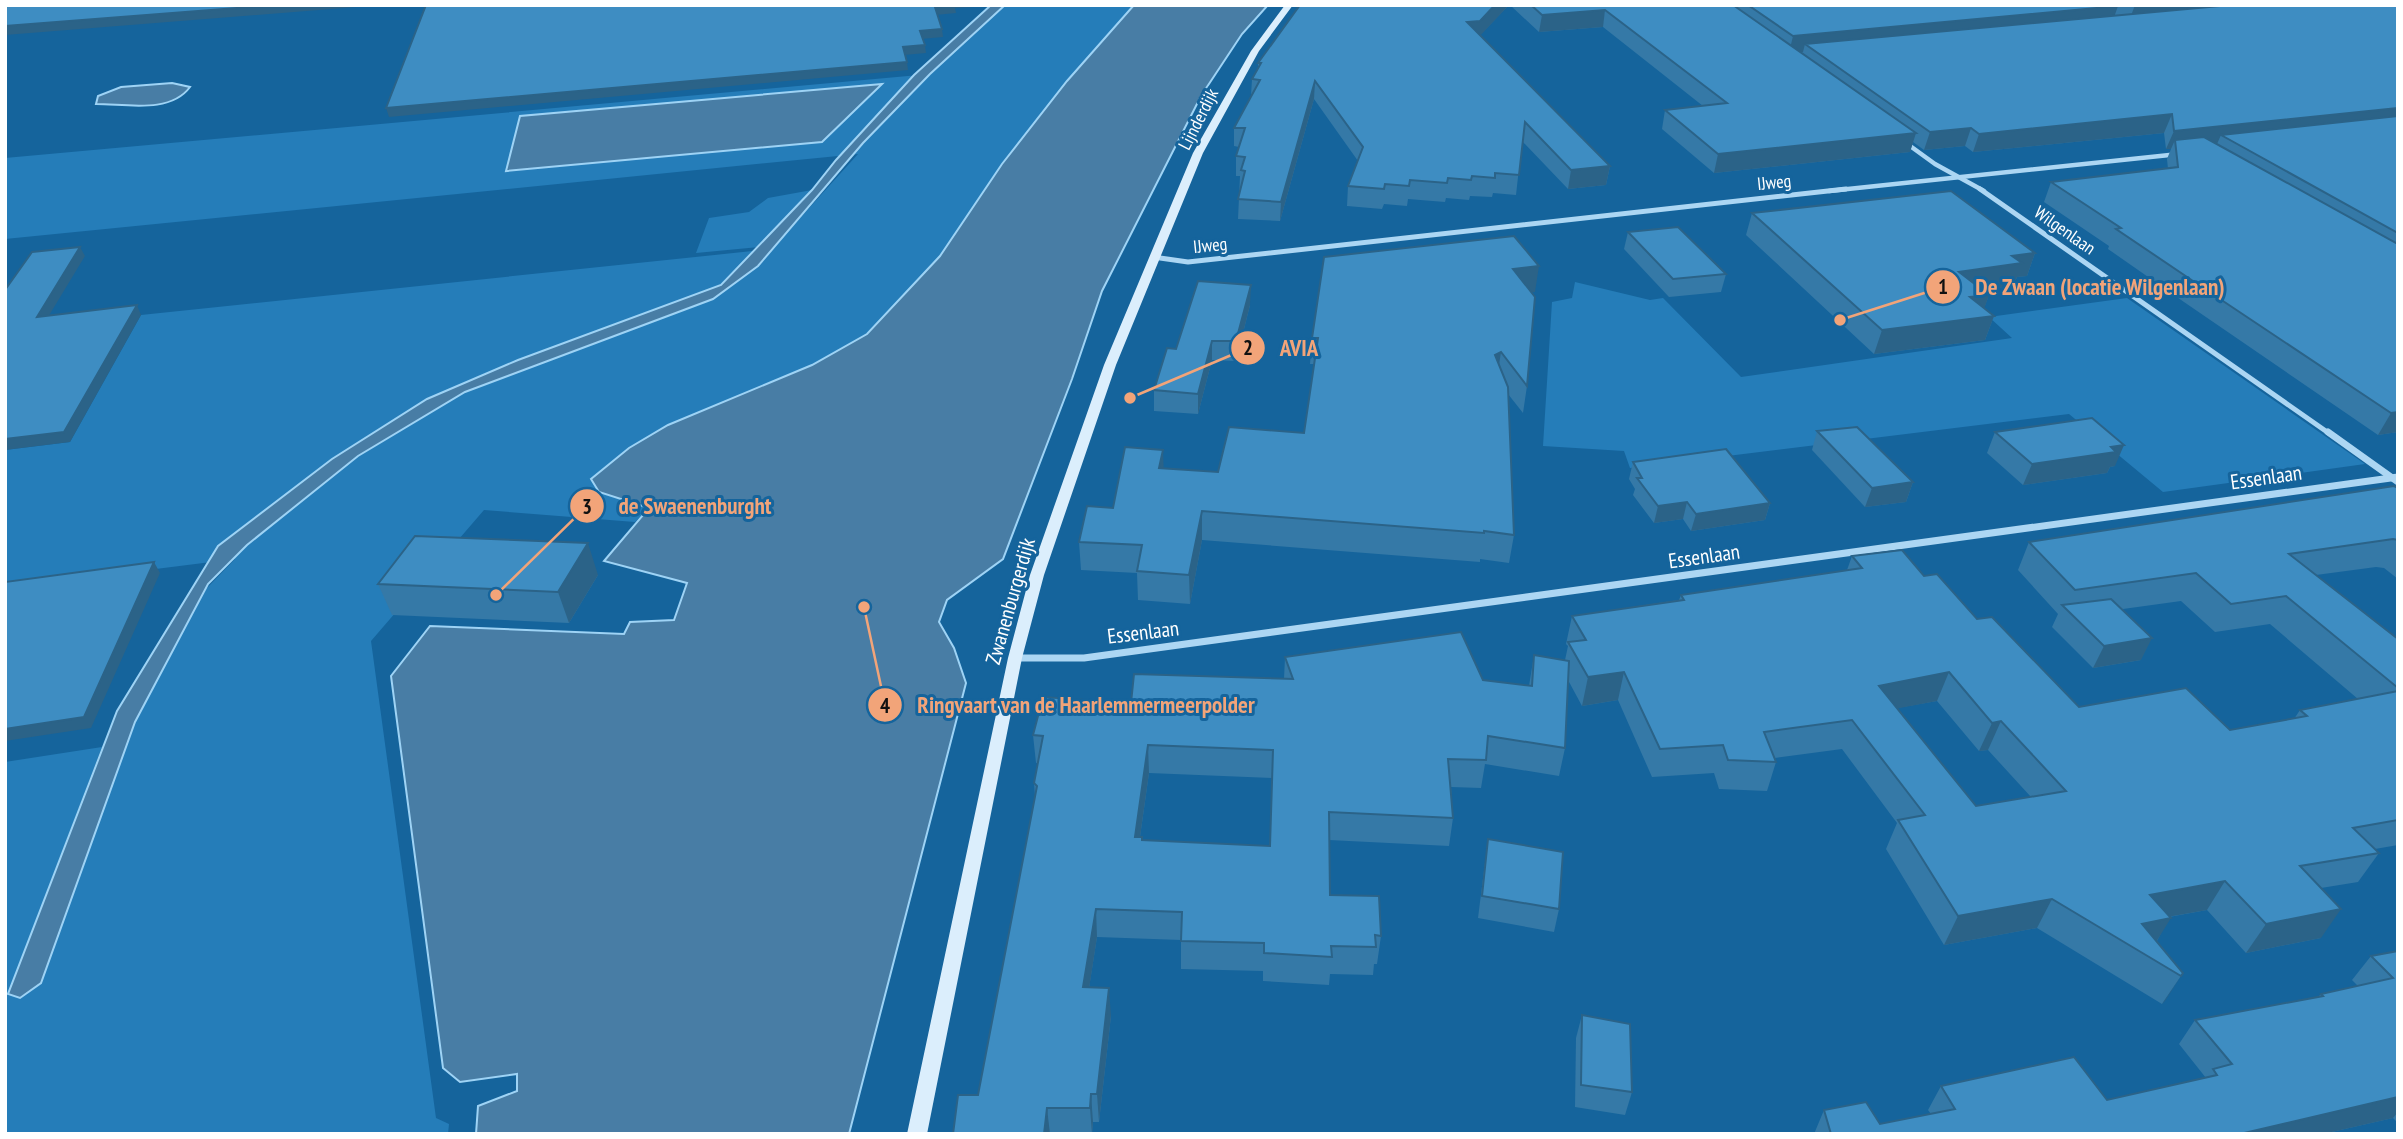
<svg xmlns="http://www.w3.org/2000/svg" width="2403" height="1139" font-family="'PT Sans Narrow',sans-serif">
<rect width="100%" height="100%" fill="#15649c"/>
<g fill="#257db9" fill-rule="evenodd">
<path d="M1005,5h129l-67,76 -65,83 -62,92 -73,78 -55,31 -144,60 -39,23 -37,31 7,13 50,16 -14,14 -151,-12 -113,131 65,477 13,6 -1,10h-443v-372l97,-15 -94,247 33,-11 94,-261 71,-133 29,-30 -230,29v-138l65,-8 71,-127 631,-66 86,-95 -853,85v-81l925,-84zM881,85l-59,57 -316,28z"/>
<polygon points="812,190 759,247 696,253 709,218 749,212 768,198"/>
<polygon points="1575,282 1650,300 1663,298 1741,377 2012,338 1989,317 2127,298 2365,464 2163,492 2069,414 1630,468 1624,451 1543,446 1552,302 1572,298"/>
</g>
<g fill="#487da5" stroke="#9ed3f5" stroke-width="2">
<polygon points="991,5 1005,5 930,74 863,143 758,266 713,299 465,392 358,456 247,545 208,584 135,722 41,983 20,998 8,994 117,711 218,546 332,459 427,399 518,360 721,285 812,190 836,160 914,75"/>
<polygon points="1134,5 1268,5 1242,34 1201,96 1102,291 1072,379 1003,559 947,600 939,622 954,648 966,683 849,1134 476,1134 478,1106 517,1091 517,1074 460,1082 443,1068 391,676 430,626 624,634 630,622 674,620 687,583 604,561 649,508 599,492 591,479 629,448 668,425 812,365 867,334 940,256 1002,164 1067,81"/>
<path d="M172,83l18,4c-20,27 -64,17 -94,17l2,-8 23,-9z"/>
<polygon points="882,84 822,142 506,171 520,116"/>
</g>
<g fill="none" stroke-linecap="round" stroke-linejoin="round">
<g stroke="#acd6f3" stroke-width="4.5">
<polyline points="1906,143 1935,164 1984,191"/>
<polyline points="1829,191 2179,154"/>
</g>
<g stroke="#acd6f3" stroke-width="5">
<polyline points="1980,189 2330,434"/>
<polyline points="1153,257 1188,262 1846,189"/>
</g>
<g stroke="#acd6f3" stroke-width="7">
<polyline points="2328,432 2398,482"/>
<polyline points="1015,658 1084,658 2398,477"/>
</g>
<polygon fill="#dbeefc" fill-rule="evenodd" points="1285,5 1293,5 1259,51 1203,153 1116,365 1044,575 1022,658 927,1134 907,1134 1008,658 1030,575 1104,365 1193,153 1251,51"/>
</g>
<g fill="#3579a7" fill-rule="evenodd">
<polygon points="1300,5 1509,5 1480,35 1610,166 1606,185 1568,189 1522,141 1516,195 1493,193 1492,197 1470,196 1469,200 1446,198 1445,202 1408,199 1407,206 1384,204 1382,209 1347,206 1348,186 1358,161 1314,99 1280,221 1238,219 1240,176 1236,176 1236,156 1239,147 1234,146 1234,128 1251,96 1252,79 1258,68 1258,63"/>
<polygon points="1510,5 2398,5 2398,432 2378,435 2184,302 2108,249 2109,246 2044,202 2051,182 2168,169 2167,159 2171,149 2166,149 2164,133 1973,152 1965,146 1924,150 1913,142 1910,152 1714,173 1662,129 1665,110 1703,106 1603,27 1539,32"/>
<polygon points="1752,213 2035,253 2027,276 2017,277 2013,286 1983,290 1989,295 1984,308 1994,316 1985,340 1874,354 1746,235"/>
<polygon points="1628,232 1726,274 1721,292 1669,297 1624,249"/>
<polygon points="1324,257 1535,292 1532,292 1527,386 1523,413 1508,394 1514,535 1509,563 1480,559 1480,562 1202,540 1190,604 1138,600 1137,573 1081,570 1079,542 1113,508 1164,468 1218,472 1304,433 1315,364 1310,364 1312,338"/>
<polygon points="1250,305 1236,361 1212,360 1198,414 1154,411 1154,390 1176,349"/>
<polygon points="1817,431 1913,482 1906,502 1865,507 1812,450"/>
<polygon points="1995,432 2115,466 2110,467 2107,473 2023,485 1987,453"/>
<polygon points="1633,462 1770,503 1765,520 1691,531 1683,519 1654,523 1633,495 1635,489 1629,479"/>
<path d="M2398,488v91l-14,-11 -8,-1 -60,8 82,64v206l-23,4 4,4 -21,29 -37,6v50l-75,15 -39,-43 -38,7 -12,24 26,32 -21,31 -125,-76 -93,17 -58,-96 11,-26 -55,-74 -67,9 1,4 -9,29 -48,-2 -5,-16 -62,4 -34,-77 -36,6 -14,-26 -3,68 -6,28 -74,-12 -4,24 -30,-1 2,31 -4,28 -120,-6 1,55 51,41 -4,28h-3l-1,11 -43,-1 -1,11 -66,-4v-10l-82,-2v-29l-84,-3 -8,51 22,28 -12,106h-6l-1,12h-139l25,-39 57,-299 -1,-13 4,-20h-2l-3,-28 98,-32 153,-24 1,-22 244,29 5,-31 31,5 3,-14 -2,-2 6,-28 107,-16 2,-5 166,-25 5,-14 72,20 155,131 151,23 64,-11 6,-9 58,-11 -88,-75 -55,8 -34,-31 -58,8 18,51 -48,8 -41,-41 6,-13 -40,-44 11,-28zM1937,701l42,50 9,-1 43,47 -55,9 -79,-98zM1149,773l123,5 -2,68 -128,-6 -2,-3z"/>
<polygon points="598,575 569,623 392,615 378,584"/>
<polygon points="1488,839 1559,909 1554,932 1478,918"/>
<polygon points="2398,951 2398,1123 2393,1118 2323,1134 1814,1134 1824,1110 1880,1124 1931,1114 1928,1110 1941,1086 2107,1100 2206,1078 2179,1044 2195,1020 2318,997 2321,994 2358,986 2352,980 2371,956"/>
<polygon points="1582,1015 1632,1092 1625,1115 1575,1107 1576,1038"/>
</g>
<g fill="#2b6388">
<polygon points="277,5 381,5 5,35 5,26"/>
<polygon points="951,5 974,5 974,7 955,8 956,13 935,15 935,7"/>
<polygon points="1495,5 1509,5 1478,38 1467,22"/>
<polygon points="2135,5 2301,5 2129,21"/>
<polygon points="2118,6 2112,23 1805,44 1803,52 1789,53 1793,36"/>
<polygon points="1605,10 1603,27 1539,32 1542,15"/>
<polygon points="942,29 943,37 921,39 920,31"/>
<polygon points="925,45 926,53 904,55 903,47"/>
<polygon points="907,62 908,70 389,117 386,108"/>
<polygon points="1315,81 1314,99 1280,221 1281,202"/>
<polygon points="2398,108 2398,125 2221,135 2217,144 2175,140 2171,149 2166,149 2174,131"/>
<polygon points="2172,114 2164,133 1973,152 1979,134"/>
<polygon points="1971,128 1965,146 1924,150 1930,132"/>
<polygon points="1916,133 1910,152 1714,173 1718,154"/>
<polygon points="1610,166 1606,185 1568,189 1571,170"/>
<polygon points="80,247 85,256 42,327 37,317"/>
<polygon points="2035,253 2027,276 2017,277 2013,286 1951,295 1959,272 2012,256"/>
<polygon points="1539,266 1535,292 1509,295 1513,269"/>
<polygon points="1251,285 1250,305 1236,361 1236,341"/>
<polygon points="1989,295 1981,318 1994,316 1985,340 1874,354 1882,330 1970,297"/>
<polygon points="137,305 141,315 70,442 5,450 5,439"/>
<polygon points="1212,341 1212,360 1198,414 1198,394"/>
<polygon points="1501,352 1497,378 1495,355"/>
<polygon points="2398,412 2398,432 2378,435 2391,413"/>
<polygon points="2124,445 2115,466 2110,467 2107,473 2023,485 2032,464"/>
<polygon points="1163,450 1164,478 1159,468"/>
<polygon points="1913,482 1906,502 1865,507 1872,488"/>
<polygon points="1687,502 1683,519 1654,523 1658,506"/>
<polygon points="1770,503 1765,520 1691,531 1696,514"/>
<polygon points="1202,511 1202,540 1190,604 1189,575"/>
<polygon points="588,543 598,575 569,623 558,592"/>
<polygon points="154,562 160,573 91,728 5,741 5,729"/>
<polygon points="2152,638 2141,660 2093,668 2104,646"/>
<polygon points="1624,672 1618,700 1582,706 1588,677"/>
<polygon points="1949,672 1937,701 1868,714 1879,686"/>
<polygon points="2001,721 1988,750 1979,751 1992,723"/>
<polygon points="1148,745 1149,773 1136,865 1135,837"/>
<polygon points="2225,881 2207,910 2133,923 2150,895"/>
<polygon points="2052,899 2037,928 1944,945 1958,916"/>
<polygon points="1096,909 1097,937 1085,1015 1083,987"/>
<polygon points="2341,909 2321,938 2246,953 2266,924"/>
<polygon points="2171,918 2153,947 2142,924"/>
<polygon points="2183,973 2165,1001 2162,1004 2181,976"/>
<polygon points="1109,988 1111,1016 1099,1122 1097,1094"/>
<polygon points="1091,1094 1093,1122 1092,1134 1090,1108"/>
<polygon points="2398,1097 2398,1112 2393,1118 2323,1134 2240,1134"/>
<polygon points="1047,1108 1050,1134 1044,1134"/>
</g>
<g fill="#3e8dc2" stroke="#2b6388" stroke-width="2" fill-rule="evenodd">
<polygon points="5,5 277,5 5,26"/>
<polygon points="426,5 951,5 935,7 942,29 920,31 925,45 903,47 907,62 386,108"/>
<polygon points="1300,5 1495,5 1480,21 1467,22 1610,166 1571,170 1525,122 1519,175 1495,173 1495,178 1472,176 1471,180 1448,178 1447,183 1410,180 1409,186 1385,184 1384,189 1348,186 1363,147 1315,81 1281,202 1238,199 1245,171 1241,170 1245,157 1236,156 1245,128 1234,128 1260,80 1252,79 1261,63 1258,63"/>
<polygon points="1531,5 1733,5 1916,133 1718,154 1665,110 1727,103 1605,10 1542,15"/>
<polygon points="1748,5 2116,5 2118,6 1793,36"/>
<polygon points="2231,5 2398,5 2398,108 2174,131 2172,114 1979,134 1971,128 1930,132 1805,44"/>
<polygon points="2398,116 2398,233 2221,135"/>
<polygon points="2204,137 2398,244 2398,412 2391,413 2193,281 2116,229 2121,228 2051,182 2178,167 2175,140"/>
<polygon points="1951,191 2035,253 2012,256 2022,263 1959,272 1989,295 1970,297 1994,316 1882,330 1752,213"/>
<polygon points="1678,227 1726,274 1673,279 1628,232"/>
<polygon points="1514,236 1539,266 1513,269 1535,297 1527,386 1501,352 1495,355 1508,387 1514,535 1484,531 1484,533 1202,511 1189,575 1137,571 1142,545 1079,542 1087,506 1113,508 1125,447 1163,450 1159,468 1218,472 1229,427 1304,433 1318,338 1312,338 1324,257"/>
<polygon points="80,247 37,317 137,305 64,432 5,439 5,290 32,252"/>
<polygon points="1198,281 1251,285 1236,341 1212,341 1198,394 1154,390 1167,348 1176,349"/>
<polygon points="2092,418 2124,445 2111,447 2116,452 2032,464 1995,432"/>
<polygon points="1857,427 1913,482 1872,488 1817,431"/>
<polygon points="1726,449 1770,503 1696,514 1687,502 1658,506 1637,478 1642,478 1633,462"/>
<polygon points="2394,486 2398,488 2398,540 2393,539 2289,554 2398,639 2398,688 2286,596 2231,604 2196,573 2075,590 2029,542"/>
<polygon points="415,536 588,543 558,592 378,584"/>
<path d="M1902,550l22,26 13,-2 40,45 15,-2 87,90 107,-19 44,42 77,-14 -7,-6 98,-19v129l-45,8 26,25 -79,13 41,43 -75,15 -41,-43 -75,14 21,23 -29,6 41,49 -2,3 -129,-77 -94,17 -60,-96 27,-5 -73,-95 -88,12 12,30 -48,-2 -5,-15 -63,4 -36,-77 -36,5 -20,-35 18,-2 -14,-24 112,-16 -3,-5 181,-27 -10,-12zM1949,672l43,51 9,-2 65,70 -90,15 -97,-120z"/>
<polygon points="154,562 84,717 5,729 5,582"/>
<polygon points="2111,599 2152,638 2104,646 2062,605"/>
<path d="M1461,632l22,48 49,6 2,-31 35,6 -4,87 -77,-12 -2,24 -38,-1 5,59 -124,-6 1,83 49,1 2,40 -6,-1 1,12 -45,-1 1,11 -68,-4v-10l-83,-2 1,-29 -86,-3 -13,78 26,1 -12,106h-6l-1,14h-43l-3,26h-91l5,-39h20l59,-309 -3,-3 9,-47 -10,-1 10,-38 88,6 3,-29 159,5 -8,-22zM1148,745l125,5 -3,96 -128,-6v-3h-7z"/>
<polygon points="1488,839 1563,852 1559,909 1482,896"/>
<polygon points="2398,951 2398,1097 2240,1134 1831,1134 1824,1110 1866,1102 1880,1124 1955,1109 1941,1086 2074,1057 2107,1100 2217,1075 2213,1069 2232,1064 2195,1020 2323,996 2321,994 2393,978 2371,956"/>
<polygon points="1582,1015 1630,1024 1632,1092 1581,1085"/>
</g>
<g text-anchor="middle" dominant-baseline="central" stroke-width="6" stroke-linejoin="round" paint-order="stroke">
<g font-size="18" fill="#fff" stroke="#15649c">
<text transform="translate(1198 119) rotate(-63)">Lijnderdijk</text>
<text transform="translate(1774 182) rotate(-6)">IJweg</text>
<text transform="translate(2065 230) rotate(35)">Wilgenlaan</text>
<text transform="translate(1210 245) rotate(-6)">IJweg</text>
</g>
<g font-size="21" fill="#fff" stroke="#15649c">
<text transform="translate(2266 477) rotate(-8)">Essenlaan</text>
<text transform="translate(1704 556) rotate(-8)">Essenlaan</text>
<text transform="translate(1010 601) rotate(-74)">Zwanenburgerdijk</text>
<text transform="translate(1143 632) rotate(-7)">Essenlaan</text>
</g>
</g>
<path fill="none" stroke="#f2a479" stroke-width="2.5" d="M1840 320L1943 287M1130 398L1248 348M496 595L587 506M864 607L885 705"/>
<g fill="#f2a479" stroke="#15649c" stroke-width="2.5">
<circle cx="1840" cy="320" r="7"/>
<circle cx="1130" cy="398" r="7"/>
<circle cx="496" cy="595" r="7"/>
<circle cx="864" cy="607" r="7"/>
<circle cx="1943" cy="287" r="18"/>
<circle cx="1248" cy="348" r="18"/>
<circle cx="587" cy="506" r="18"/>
<circle cx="885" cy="705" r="18"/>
</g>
<g font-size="21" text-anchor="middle" font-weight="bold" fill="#111">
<text x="1943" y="294">1</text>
<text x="1248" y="355">2</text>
<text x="587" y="514">3</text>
<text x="885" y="713">4</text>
</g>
<g font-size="23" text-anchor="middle" font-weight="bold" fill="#f2a479" stroke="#15649c" stroke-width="6" stroke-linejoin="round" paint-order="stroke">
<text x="2100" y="295">De Zwaan (locatie Wilgenlaan)</text>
<text x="1299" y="356">AVIA</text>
<text x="695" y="514">de Swaenenburght</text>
<text x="1086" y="713">Ringvaart van de Haarlemmermeerpolder</text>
</g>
<rect width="2403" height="1139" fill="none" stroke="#ffffff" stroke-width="14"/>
</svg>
